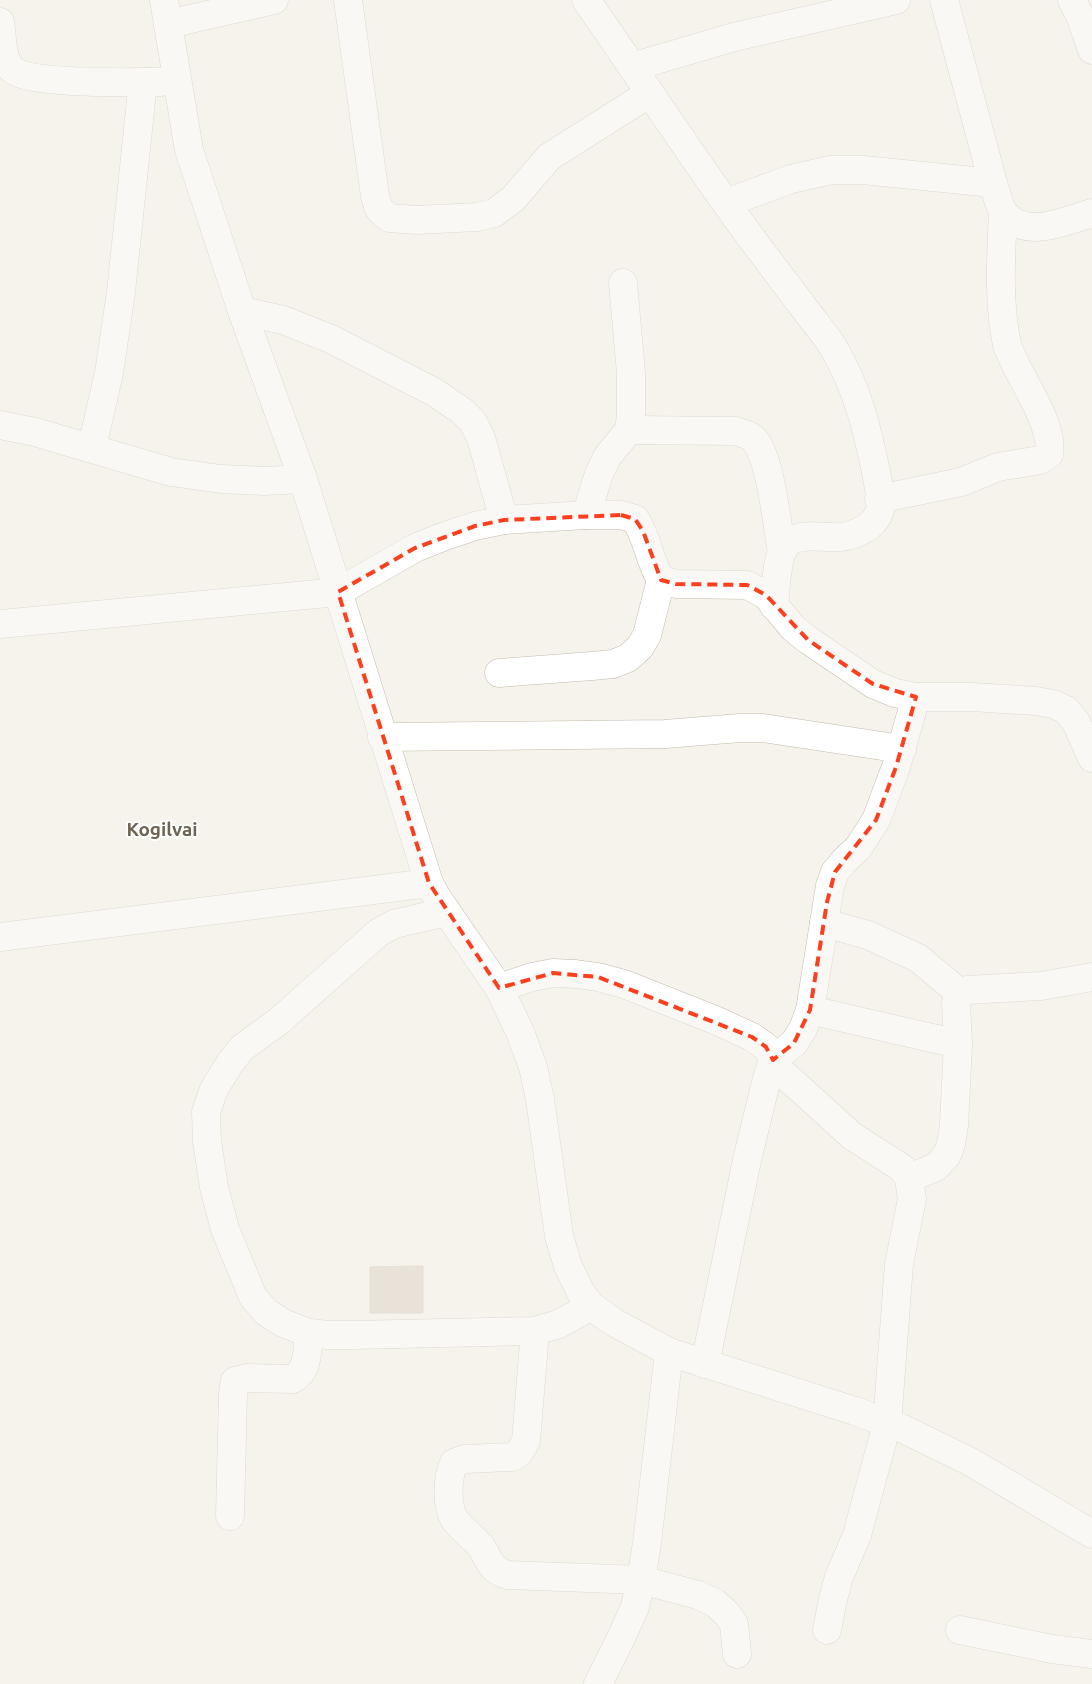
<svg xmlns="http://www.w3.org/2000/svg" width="1092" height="1684" font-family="Ubuntu,sans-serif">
<rect width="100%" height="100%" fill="#f6f3ec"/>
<polygon fill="#d8cfc1" stroke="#d3c7b4" points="423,1266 423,1313 370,1313 370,1267"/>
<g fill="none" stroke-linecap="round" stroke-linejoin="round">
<defs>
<g id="street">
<polyline points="164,0 189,150 242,311 303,479 429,883 438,899 499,988 520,1032 533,1067 540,1099 559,1236 568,1266 581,1293 591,1306 615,1323 669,1352 855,1411 901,1428 969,1461 1092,1534"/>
<polyline points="348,0 375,196 379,209 389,218 417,220 477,217 494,213 513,199 549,157 650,93"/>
<path d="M586,0c47,67 92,136 140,203 25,36 52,70 78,105 11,15 24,29 32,44 22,39 31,77 40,120 2,12 6,27 4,38 -2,7 -6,12 -11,16 -8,6 -19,10 -29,11 -15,2 -44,-7 -55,9 -9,13 -9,43 -11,60"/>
<path d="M944,0l49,183c3,9 6,23 11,30 21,27 61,8 88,0"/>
<polyline points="1072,0 1081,18 1092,50"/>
<path d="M0,22c3,14 0,36 12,47 16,16 122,13 149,13"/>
<polyline points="168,24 274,0"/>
<polyline points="632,67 734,37 896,0"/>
<polyline points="726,203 791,179 831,170 863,170 993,183"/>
<polyline points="242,311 283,320 331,339 434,392 462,411 473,422 481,438 504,520"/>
<polyline points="0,425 35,432 171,472 221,479 264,481 303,479"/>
<path d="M629,430l107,1c7,3 16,4 20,11 15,20 21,83 26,110"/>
<polyline points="92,447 109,373 121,292 143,82"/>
<path d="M879,499l82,-17 37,-15 42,-7 9,-6c5,-26 -23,-67 -34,-91 -3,-6 -6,-12 -8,-18 -9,-43 -6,-89 -4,-133"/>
<polyline points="586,515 599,474 607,457 629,430 631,416 631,373 623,283"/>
<path d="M0,624l338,-32 77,-44 30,-12 30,-10 29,-6 82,-5h35l14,4c13,19 14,42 26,61l15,4 71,1 19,10 27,33 15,12 65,44 22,9 21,4h56l64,4 17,3 13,6 10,12 16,36"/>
<polyline points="499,673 592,666 613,664 628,658 640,647 647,635 661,580"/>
<polyline points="382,737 665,734 740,728 763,728 902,749"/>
<polyline points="446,912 394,924 378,933 279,1021 242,1048 230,1063 214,1089 206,1112 207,1141 214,1187 225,1229 253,1297 266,1312 283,1323 309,1333 328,1335 353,1335 535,1331 559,1324 591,1306"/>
<polyline points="824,923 868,935 918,958 960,993"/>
<polyline points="0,937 429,883"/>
<polyline points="499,988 532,977 553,973 576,974 598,977 624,984 715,1020 752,1037 766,1047 781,1072 796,1085 852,1136 902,1168 909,1178 912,1199 899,1264 887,1424 857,1535 839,1577 833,1599 827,1630"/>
<polyline points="810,1010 958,1044"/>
<polyline points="909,1178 936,1167 947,1155 951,1144 954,1125 958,1044 956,1003 960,993 967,990 1041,986 1092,977"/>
<path d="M535,1331l-9,110 -7,12 -7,4 -47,2 -11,4c-7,15 -8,43 1,57 8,11 20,18 27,28 8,14 9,22 26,27l133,5 57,15 17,8 12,11 7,10 3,30"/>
<polyline points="705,1364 747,1160 767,1078 773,1060 794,1043 803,1029 810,1010 830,886 835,872 845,860 858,848 876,820 896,767 916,697"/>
<path d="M230,1516l3,-122 2,-13 12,-3 46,1c16,-9 14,-29 16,-46"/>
<polyline points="960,1630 1052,1649 1092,1654"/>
<polyline points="598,1684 621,1638 635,1607 641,1580 647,1543 669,1352"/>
</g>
</defs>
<use href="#street" stroke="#c2bbae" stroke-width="29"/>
<use href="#street" stroke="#fff" stroke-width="28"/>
</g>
<path d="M0 0H1092V1684H0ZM621,515l14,4 8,12 18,49 15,4 71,1 19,10 42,45 65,44 43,13 -20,70 -20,53 -41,52 -8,30 -17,108 -16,33 -21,17 -7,-13 -14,-10 -154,-60 -45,-4 -54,15 -70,-105 -91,-291 77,-44 60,-22 29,-6z" fill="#f6f3ec" fill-opacity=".55" fill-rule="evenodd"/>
<path fill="none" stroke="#fc3f1d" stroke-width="4" stroke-dasharray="10 6" stroke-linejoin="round" d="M621,515l14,4 8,12 18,49 15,4 71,1 19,10 42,45 65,44 43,13 -20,70 -20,53 -41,52 -8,30 -17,108 -16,33 -21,17 -7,-13 -14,-10 -154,-60 -45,-4 -54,15 -70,-105 -91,-291 77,-44 60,-22 29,-6z"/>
<g text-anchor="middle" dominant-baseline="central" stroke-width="4" stroke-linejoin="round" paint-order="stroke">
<g font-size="19" font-weight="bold" fill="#6e6250" stroke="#fff">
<text x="162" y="829">Kogilvai</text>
</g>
</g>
</svg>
